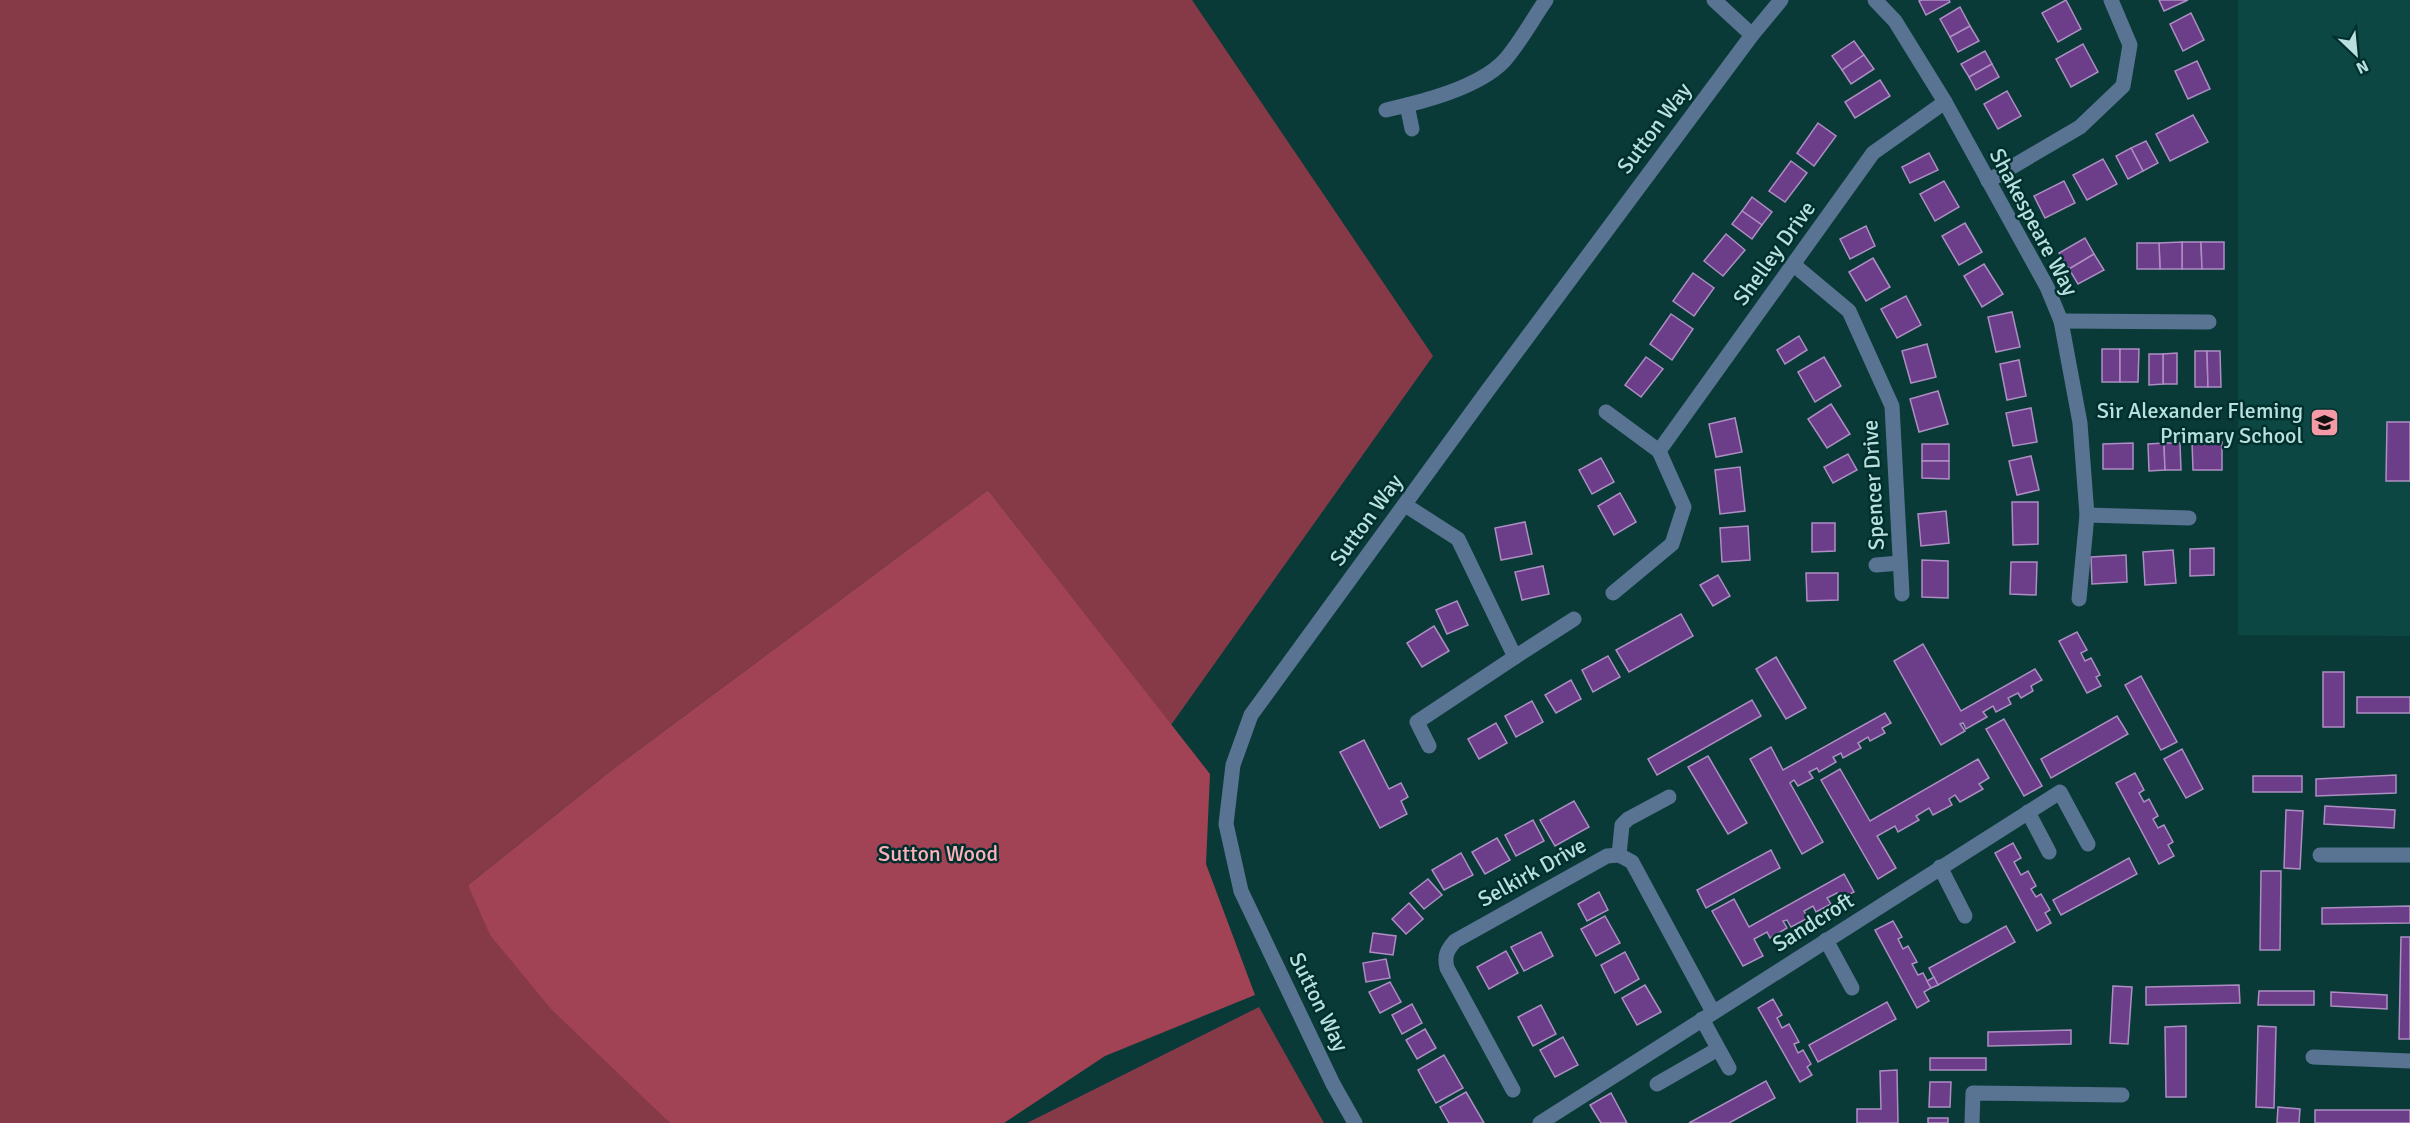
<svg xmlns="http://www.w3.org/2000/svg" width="2410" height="1123" font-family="Signika,sans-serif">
<rect width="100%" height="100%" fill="#093a38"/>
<polygon fill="#0c4744" points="2238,0 2410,0 2410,636 2238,635"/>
<g fill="#863947">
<polygon points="0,0 1192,0 1433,356 1171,725 988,490 613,769 468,885 670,1123 0,1123"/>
<polygon points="1259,1007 1324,1123 1027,1123"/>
</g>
<polygon fill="#a14354" points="988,490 1210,774 1206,864 1255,995 1105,1056 1004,1123 670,1123 551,1009 490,935 468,885 613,769"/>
<g fill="#6c3d88" stroke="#ad8ec3" stroke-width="1.5">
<polygon points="1922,0 1949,0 1950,2 1926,15 1919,1"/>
<polygon points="2066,0 2081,29 2058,42 2042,13"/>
<polygon points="2159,0 2188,0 2164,11"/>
<polygon points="1960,7 1970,26 1950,37 1940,19"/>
<polygon points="2191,13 2204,40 2183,51 2170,24"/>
<polygon points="1970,26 1979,41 1958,52 1950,37"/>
<polygon points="1854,41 1864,55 1842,70 1832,56"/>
<polygon points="2083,44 2098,72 2071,87 2056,59"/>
<polygon points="1985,51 1992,64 1969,77 1961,64"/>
<polygon points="1864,55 1874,69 1851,84 1842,70"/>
<polygon points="2197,61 2210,89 2188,99 2175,71"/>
<polygon points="1992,64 1999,77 1976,90 1969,77"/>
<polygon points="1880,80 1890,96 1855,118 1845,102"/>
<polygon points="2007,91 2021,116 1998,129 1984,104"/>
<polygon points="2193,115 2208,142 2170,161 2156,134"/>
<polygon points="1818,123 1836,136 1814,166 1797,153"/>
<polygon points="2146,141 2158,163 2143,171 2131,148"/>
<polygon points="2131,148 2143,171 2128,179 2116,156"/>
<polygon points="1929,153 1938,170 1910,183 1902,167"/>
<polygon points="2103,159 2117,184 2087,200 2073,175"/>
<polygon points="1791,161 1807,173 1785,202 1769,191"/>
<polygon points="1944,181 1959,207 1935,221 1920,194"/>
<polygon points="2064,181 2075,203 2045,218 2034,196"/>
<polygon points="1752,197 1772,212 1762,225 1742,211"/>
<polygon points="1742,211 1762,225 1752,239 1732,224"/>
<polygon points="1965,223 1982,252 1959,265 1942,236"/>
<polygon points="1866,226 1875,246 1850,259 1840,239"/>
<polygon points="1726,234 1745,250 1723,276 1704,261"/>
<polygon points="2085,238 2094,254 2069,269 2059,253"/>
<polygon points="2182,242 2201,242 2202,269 2182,269"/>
<polygon points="2182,242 2182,269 2160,269 2159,243"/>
<polygon points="2201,242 2224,242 2224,269 2202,269"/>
<polygon points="2137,243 2159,243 2160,269 2137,269"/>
<polygon points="2094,254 2104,270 2078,284 2069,269"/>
<polygon points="1873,258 1890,287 1866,301 1849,272"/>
<polygon points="1984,264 2003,294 1982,307 1964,276"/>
<polygon points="1693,273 1714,288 1694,316 1673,301"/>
<polygon points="1906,296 1921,325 1897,338 1881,309"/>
<polygon points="2012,312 2020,347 1996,352 1988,317"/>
<polygon points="1671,314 1693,329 1672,360 1650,344"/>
<polygon points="1799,336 1807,350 1785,364 1777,350"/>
<polygon points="1927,344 1936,377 1911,383 1902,351"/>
<rect x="2102" y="349" width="18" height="33"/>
<polygon points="2120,349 2139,349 2138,382 2120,382"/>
<polygon points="2195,351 2207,351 2208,387 2195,387"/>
<polygon points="2207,351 2220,351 2221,387 2208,387"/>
<polygon points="2177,353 2177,384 2163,384 2163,354"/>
<polygon points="2149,354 2163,354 2163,384 2149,385"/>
<polygon points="1646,357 1663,369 1641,397 1625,385"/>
<polygon points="1824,357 1841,386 1815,402 1798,372"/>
<polygon points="2019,360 2026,396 2007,400 2000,364"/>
<polygon points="1938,391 1948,424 1919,432 1910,399"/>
<polygon points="1831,404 1850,434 1827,448 1808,419"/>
<polygon points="2031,408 2037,442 2013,446 2006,413"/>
<polygon points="1735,418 1742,452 1716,457 1709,424"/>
<polygon points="2387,422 2410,422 2410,481 2386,481"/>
<polygon points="2192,442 2222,442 2222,470 2193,470"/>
<polygon points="2133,443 2133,469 2103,469 2103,444"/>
<polygon points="2164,443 2165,470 2149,471 2148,444"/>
<polygon points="2164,443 2180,443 2181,470 2165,470"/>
<rect x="1922" y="444" width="27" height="17"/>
<polygon points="1848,454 1857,470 1833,483 1824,467"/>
<polygon points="2031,456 2039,490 2017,495 2009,461"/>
<polygon points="1601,458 1614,482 1592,494 1579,470"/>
<polygon points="1922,461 1949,461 1949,479 1922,478"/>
<polygon points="1740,467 1745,511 1720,514 1715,470"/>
<polygon points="1620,493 1636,522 1614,535 1598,506"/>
<polygon points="2012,502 2038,502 2038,544 2013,545"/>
<polygon points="1946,511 1949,543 1921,546 1918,514"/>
<polygon points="1525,522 1532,554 1501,560 1495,528"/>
<polygon points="1812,523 1835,523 1835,551 1812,552"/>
<polygon points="1748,526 1750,560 1722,562 1720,528"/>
<polygon points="2214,548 2214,575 2190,576 2190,549"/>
<polygon points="2173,550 2176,583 2145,585 2143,552"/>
<polygon points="2126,555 2127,582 2092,584 2091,557"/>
<polygon points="1922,560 1948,561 1948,598 1922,597"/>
<polygon points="2011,562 2037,562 2036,595 2010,594"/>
<polygon points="1543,566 1549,594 1522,600 1515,572"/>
<polygon points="1806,573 1838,573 1838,600 1807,601"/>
<polygon points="1718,575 1730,596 1713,606 1700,585"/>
<polygon points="1457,601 1468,625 1447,634 1436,610"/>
<polygon points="1681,614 1693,636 1629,672 1616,650"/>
<polygon points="1434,626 1449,651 1422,667 1407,643"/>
<polygon points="2077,632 2087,650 2081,653 2085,661 2091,658 2100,675 2096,677 2101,686 2087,693 2059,641"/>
<polygon points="1923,644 1961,711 2035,669 2042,680 2031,686 2033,691 2021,698 2018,693 2008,698 2011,704 1996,712 1993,706 1983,712 1987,717 1966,729 1963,723 1960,724 1965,731 1941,745 1894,661"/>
<polygon points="1608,656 1620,677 1593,692 1582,670"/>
<polygon points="1776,657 1806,708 1786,719 1756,669"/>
<rect x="2323" y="672" width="21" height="55"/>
<polygon points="2141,676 2177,742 2161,750 2125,685"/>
<polygon points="1571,680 1581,699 1556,713 1545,695"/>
<rect x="2357" y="697" width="53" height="16"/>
<polygon points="1752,700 1761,716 1657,775 1648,759"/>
<polygon points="1532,701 1543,722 1516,737 1505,716"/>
<polygon points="1885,713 1891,723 1882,728 1885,733 1870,741 1868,737 1858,743 1861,748 1843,758 1841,753 1833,757 1836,762 1819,772 1817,768 1809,772 1813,778 1798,786 1794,780 1790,783 1823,842 1802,854 1750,759 1771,747 1783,770"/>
<polygon points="2117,716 2128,734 2051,778 2041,759"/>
<polygon points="2004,719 2042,786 2024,796 1986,729"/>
<polygon points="1496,723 1507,743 1479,759 1468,739"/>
<polygon points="1364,740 1389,789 1401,783 1408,797 1401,801 1407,814 1380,828 1340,752"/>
<polygon points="2182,749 2203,789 2186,798 2164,759"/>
<polygon points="1708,756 1747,823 1728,834 1688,767"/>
<polygon points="1978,759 1989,778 1979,784 1983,789 1960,802 1955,795 1949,799 1952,805 1933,815 1929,808 1916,816 1919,820 1898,832 1895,826 1877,836 1896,868 1878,879 1821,780 1840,769 1870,821"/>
<polygon points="2135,773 2144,790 2139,793 2144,802 2149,799 2158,816 2153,819 2158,828 2164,825 2173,842 2168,845 2174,856 2159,864 2116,783"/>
<polygon points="2396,775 2396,793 2316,796 2316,779"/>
<rect x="2253" y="776" width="49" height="16"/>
<polygon points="1574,801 1589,827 1555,846 1540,820"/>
<polygon points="2325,806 2395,810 2394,828 2324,824"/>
<polygon points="2286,810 2303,811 2300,869 2284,868"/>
<polygon points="1533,820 1544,841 1516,856 1505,835"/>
<polygon points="1497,838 1510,860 1485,874 1472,852"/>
<polygon points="2013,843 2021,858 2014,862 2021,875 2028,871 2036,886 2031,889 2036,897 2041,894 2050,910 2045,913 2051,923 2037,931 1995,853"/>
<polygon points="1771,850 1780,868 1706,908 1697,890"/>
<polygon points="1461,853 1473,875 1444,890 1432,870"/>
<polygon points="2129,858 2137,874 2061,915 2053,900"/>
<polygon points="2261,871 2281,871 2280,950 2260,950"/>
<polygon points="1844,874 1854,892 1840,899 1837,893 1827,898 1831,904 1816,912 1813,906 1804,911 1808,918 1791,927 1787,920 1783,921 1787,928 1770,938 1767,932 1754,939 1763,956 1743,966 1712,911 1734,899 1749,927"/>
<polygon points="1428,879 1442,895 1424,909 1410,893"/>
<polygon points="1599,892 1608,910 1587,921 1578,904"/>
<polygon points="1409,903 1423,919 1406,934 1392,919"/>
<polygon points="2410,906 2410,923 2322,924 2322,908"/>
<polygon points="1605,916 1620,943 1596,956 1581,929"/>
<polygon points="1893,921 1902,937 1898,939 1903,949 1908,946 1917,962 1912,964 1918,975 1923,973 1931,988 1924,992 1929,1001 1917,1008 1875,930"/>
<polygon points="2006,926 2015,942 1938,985 1929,968"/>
<polygon points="1541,932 1553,956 1524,971 1511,947"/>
<polygon points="1373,933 1396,936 1393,955 1370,952"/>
<polygon points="2401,937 2410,937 2410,1039 2399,1039"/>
<polygon points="1506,951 1518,973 1489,989 1477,967"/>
<polygon points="1625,952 1639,979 1615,993 1601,965"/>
<polygon points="1386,959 1390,978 1366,982 1363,963"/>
<polygon points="1934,977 1938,985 1931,988 1927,981"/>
<polygon points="1390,982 1401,1002 1380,1013 1369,992"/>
<polygon points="1645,985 1661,1012 1637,1025 1622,998"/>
<polygon points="2239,985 2240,1003 2146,1005 2146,987"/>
<polygon points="2113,986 2132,987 2128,1044 2110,1043"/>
<polygon points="2259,991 2314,991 2314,1005 2258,1005"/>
<polygon points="2331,992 2387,995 2387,1009 2331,1006"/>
<polygon points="1773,999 1782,1015 1777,1018 1782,1028 1789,1024 1799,1042 1794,1044 1798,1053 1803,1050 1811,1064 1807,1067 1812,1075 1800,1082 1758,1008"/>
<polygon points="1887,1002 1896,1019 1818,1062 1809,1045"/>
<polygon points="1412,1004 1422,1023 1402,1034 1392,1015"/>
<polygon points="1541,1005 1556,1034 1533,1046 1518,1017"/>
<polygon points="2186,1026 2186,1097 2166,1097 2165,1027"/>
<polygon points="2258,1026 2276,1027 2274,1108 2256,1107"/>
<polygon points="1425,1029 1436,1048 1417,1059 1406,1040"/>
<polygon points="2071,1030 2071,1044 1988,1046 1988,1032"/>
<polygon points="1563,1037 1578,1065 1555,1077 1540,1050"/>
<polygon points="1444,1055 1463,1088 1436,1103 1418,1070"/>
<rect x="1930" y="1058" width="56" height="12"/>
<polygon points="1897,1070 1898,1123 1857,1123 1857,1109 1881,1109 1880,1071"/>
<polygon points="1766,1081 1775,1098 1729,1123 1689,1123"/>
<polygon points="1930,1082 1951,1082 1950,1107 1929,1107"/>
<polygon points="1466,1092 1484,1123 1449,1123 1440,1107"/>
<polygon points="1611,1093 1627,1123 1601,1123 1590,1105"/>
<polygon points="2278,1107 2300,1109 2299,1123 2277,1123"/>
<rect x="2315" y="1110" width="95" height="13"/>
<rect x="1928" y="1118" width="20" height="5"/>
</g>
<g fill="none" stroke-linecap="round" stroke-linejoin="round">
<g stroke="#597492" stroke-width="15">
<polyline points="1714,0 1752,35"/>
<polyline points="1875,0 1895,21 1945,102 2047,287 2061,321 2080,423 2087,515 2079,599"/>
<polyline points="1407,105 1412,129"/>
<path d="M1386,110c36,-8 92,-22 118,-49 16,-18 28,-41 42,-61"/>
<polyline points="1988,181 2080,127 2123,86 2130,45 2111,0"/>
<polyline points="1794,265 1849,311 1892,406 1902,594"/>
<polyline points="2061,321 2209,322"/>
<polyline points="1606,412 1659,451"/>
<polyline points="1405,505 1458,539 1515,657 1417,722 1429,746"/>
<polyline points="2087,515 2189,518"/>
<polyline points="1876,565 1900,563"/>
<polyline points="1613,593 1672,544 1684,507 1659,451 1873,153 1945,102"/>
<polyline points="1515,657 1574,619"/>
<polyline points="2028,812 2049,852"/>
<polyline points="1619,855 1622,825 1628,819 1669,797"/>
<polyline points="2320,855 2410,855"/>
<polyline points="1940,867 1965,916"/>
<polyline points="1826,940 1852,988"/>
<polyline points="1702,1019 1729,1068"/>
<polyline points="2313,1057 2410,1061"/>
<polyline points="1657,1084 1718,1049"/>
<path d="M1513,1090l-66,-122c-3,-12 0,-18 8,-27l152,-85 12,-1 13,7 81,150"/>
<polyline points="1355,1123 1333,1084 1241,891 1226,824 1233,765 1251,715 1488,390 1752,35 1781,0"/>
<polyline points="1540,1123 2060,792 2088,844"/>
<polyline points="1972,1123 1973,1093 2122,1095"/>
</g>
</g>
<defs>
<symbol id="school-square" viewBox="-11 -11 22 22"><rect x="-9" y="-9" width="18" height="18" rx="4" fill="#f49aa6" stroke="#00302e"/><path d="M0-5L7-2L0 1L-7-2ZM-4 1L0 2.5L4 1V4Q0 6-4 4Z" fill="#111"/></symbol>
</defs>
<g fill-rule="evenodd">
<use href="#school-square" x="2308" y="406" width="33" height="33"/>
</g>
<g text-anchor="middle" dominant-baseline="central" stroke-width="5" stroke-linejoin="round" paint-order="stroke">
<g font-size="22" fill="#b9e0de" stroke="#00302e">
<text transform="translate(1654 128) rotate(-53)">Sutton Way</text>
<text transform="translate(2034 222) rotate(62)">Shakespeare Way</text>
<text transform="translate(1774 253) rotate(-54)">Shelley Drive</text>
<text transform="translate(1873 485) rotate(-93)">Spencer Drive</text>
<text transform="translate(1366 520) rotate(-54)">Sutton Way</text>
<text transform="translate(1532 872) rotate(-29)">Selkirk Drive</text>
<text transform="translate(1813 922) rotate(-32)">Sandcroft</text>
<text transform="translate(1319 1002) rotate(64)">Sutton Way</text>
</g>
<g font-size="22" fill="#b9e0de" stroke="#00302e" text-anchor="end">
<text x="2303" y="410">Sir Alexander Fleming<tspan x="2303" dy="25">Primary School</tspan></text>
</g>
<g font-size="22" fill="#ffb0ba" stroke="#00302e">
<text x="938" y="853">Sutton Wood</text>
</g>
</g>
<g transform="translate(2356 54) rotate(154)" stroke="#00302e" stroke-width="4.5" paint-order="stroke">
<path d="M0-4.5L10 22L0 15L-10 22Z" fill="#b9e0de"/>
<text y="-9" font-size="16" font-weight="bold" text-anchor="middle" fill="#b9e0de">N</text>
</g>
</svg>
